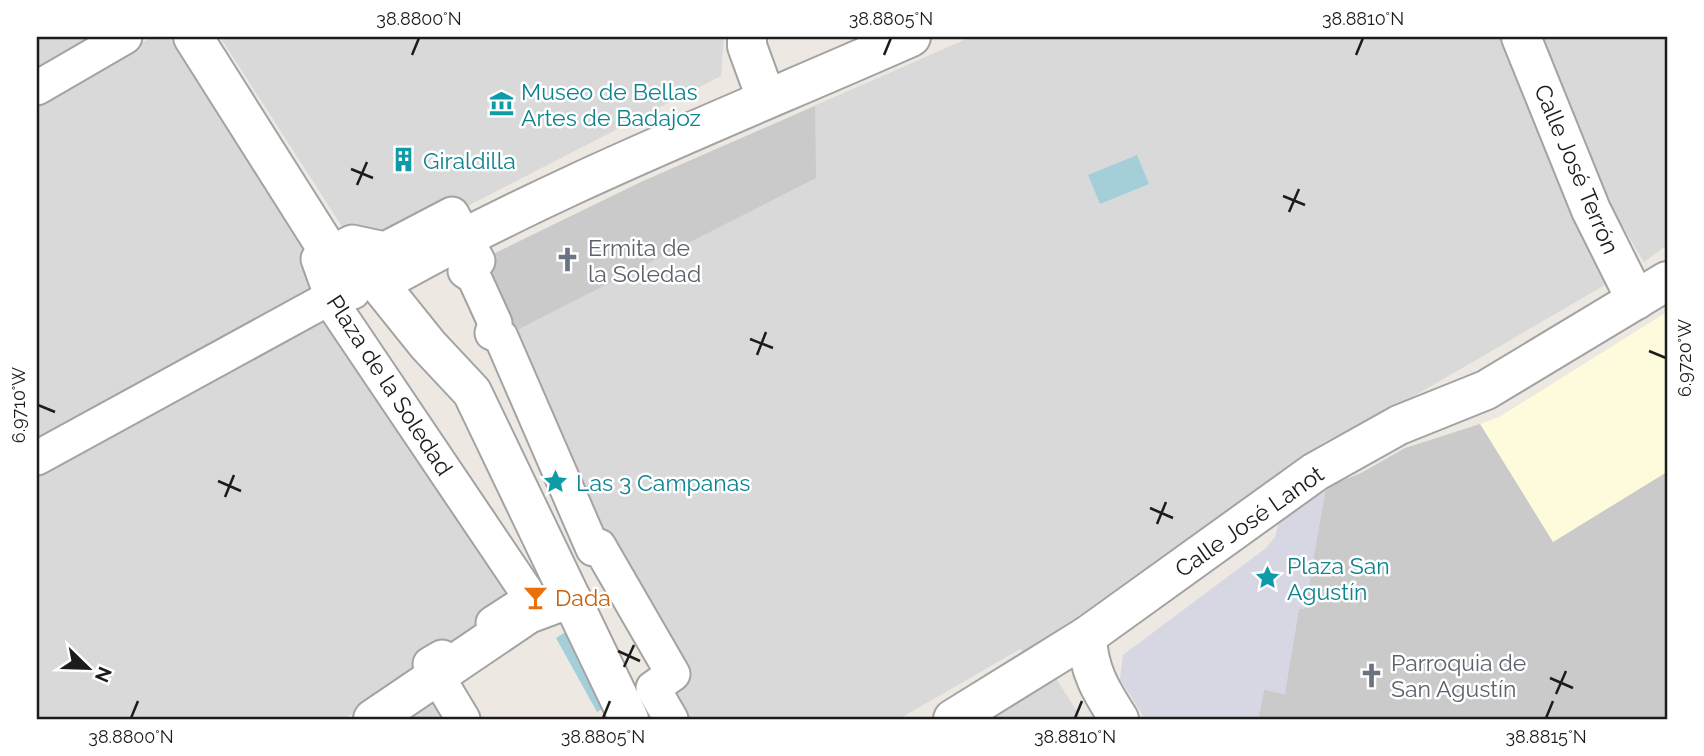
<svg xmlns="http://www.w3.org/2000/svg" width="1704" height="756" font-family="Raleway,sans-serif">
<rect width="100%" height="100%" fill="#ede9e2"/>
<g fill="#dad9d9">
<polygon points="37,37 97,37 37,72"/>
<polygon points="152,37 169,37 326,286 37,441 37,104"/>
<polygon points="220,37 724,37 721,76 452,214 352,242"/>
<polygon points="971,37 1504,37 1605,285 1383,414 1324,442 1025,654 1020,649 899,719 671,719 673,675 466,264 479,261 641,182"/>
<polygon points="1540,37 1667,37 1667,245 1644,262 1605,197"/>
<polygon points="336,309 526,591 430,664 344,719 37,719 37,478"/>
<polygon points="1055,677 1082,719 991,719"/>
<polygon points="446,687 463,719 401,719"/>
</g>
<polygon fill="#fdfbdb" points="1667,312 1667,472 1553,543 1480,424 1499,417"/>
<g fill="#cacaca">
<polygon points="815,106 816,178 503,337 479,261 641,182"/>
<polygon points="1480,424 1553,542 1667,472 1667,719 1258,719 1264,689 1284,694 1299,608 1304,609 1325,492 1331,485 1361,473 1405,448"/>
</g>
<polygon fill="#d7d7e3" points="1331,485 1325,492 1305,609 1299,609 1285,694 1264,690 1258,719 1145,719 1120,679 1123,655 1266,548 1275,537 1281,515"/>
<g fill="#a4cfd9">
<polygon points="1137,155 1149,184 1100,204 1088,175"/>
<polygon points="569,630 611,704 597,712 556,638"/>
</g>
<g fill="none" stroke-linecap="round" stroke-linejoin="round">
<defs>
<g id="pedestrian">
<polyline points="37,88 125,37"/>
<polyline points="37,458 324,301 353,292"/>
<polyline points="493,623 524,603 526,591 336,309 318,259 352,242 385,249 452,214 478,261 470,260 465,271 474,277 495,323 492,333 501,337 593,549 599,546 673,674 653,688 671,719"/>
<polyline points="442,657 430,664 463,719"/>
</g>
<g id="minor">
<polyline points="193,37 334,260 351,272 379,284 428,345 472,392 629,719"/>
<polyline points="747,37 747,46 766,98"/>
<polyline points="1521,37 1591,210 1636,300"/>
<path d="M379,284c170,-97 353,-168 532,-247"/>
<path d="M1087,636c1,34 14,55 32,83"/>
<polyline points="373,719 528,614 571,598"/>
<polyline points="953,719 1087,636 1315,472 1399,425 1486,390 1667,281"/>
</g>
</defs>
<use href="#pedestrian" stroke="#a3a3a3" stroke-width="37"/>
<use href="#minor" stroke="#a3a3a3" stroke-width="42"/>
<use href="#pedestrian" stroke="#fff" stroke-width="33"/>
<use href="#minor" stroke="#fff" stroke-width="38"/>
</g>
<path fill="none" stroke="#1c1c1c" stroke-width="2.5" d="M412,55l7,-17M884,55l7,-17M1356,55l7,-17M351,169l22,9M357,185l10,-23M1283,196l22,9M1289,212l10,-23M750,339l23,9M1649,351l17,7M757,355l9,-23M38,405l17,7M218,481l23,10M225,497l9,-22M1150,508l23,10M1157,524l9,-22M618,651l22,10M624,667l10,-22M1550,678l23,10M1556,694l10,-23M131,718l7,-17M603,718l7,-17M1075,718l7,-17M1546,718l7,-17"/>
<defs>
<symbol id="museum-bare" viewBox="-9 -9 18 18"><path d="M0-6L6-3V-2H-6V-3ZM-5-1h2V3h-2ZM-1-1h2V3h-2ZM3-1h2V3H3ZM-6 4H6V6H-6Z" fill="#0f9aa8" stroke="#fff" stroke-width="2.5" paint-order="stroke"/></symbol>
<symbol id="building-bare" viewBox="-9 -9 18 18"><path d="M-4-6H4V6H1V3H-1V6H-4ZM-2.5-4.3h1.7v1.8h-1.7ZM.8-4.3h1.7v1.8H.8ZM-2.5-1h1.7V.8h-1.7ZM.8-1h1.7V.8H.8Z" fill="#0f9aa8" stroke="#fff" stroke-width="2.5" paint-order="stroke"/></symbol>
<symbol id="church-bare" viewBox="-9 -9 18 18"><path d="M-1.2-6h2.4v3.5h3.3v2.4h-3.3V6h-2.4V-.1h-3.3v-2.4h3.3Z" fill="#6b7280" stroke="#fff" stroke-width="2.5" paint-order="stroke"/></symbol>
<symbol id="sight-bare" viewBox="-9 -9 18 18"><path d="M0-6L1.8-2.2L6-1.7L2.9 1.2L3.7 5.4L0 3.3L-3.7 5.4L-2.9 1.2L-6-1.7L-1.8-2.2Z" fill="#0f9aa8" stroke="#fff" stroke-width="2.5" paint-order="stroke"/></symbol>
<symbol id="bar-bare" viewBox="-9 -9 18 18"><path d="M-6-5H6L.8 .8V4.5H3.5V6h-7V4.5H-.8V.8Z" fill="#e8710a" stroke="#fff" stroke-width="2.5" paint-order="stroke"/></symbol>
</defs>
<g fill-rule="evenodd">
<use href="#museum-bare" x="484" y="86" width="35" height="35"/>
<use href="#building-bare" x="386" y="142" width="35" height="35"/>
<use href="#church-bare" x="550" y="242" width="35" height="35"/>
<use href="#sight-bare" x="538" y="464" width="35" height="35"/>
<use href="#sight-bare" x="1250" y="560" width="35" height="35"/>
<use href="#bar-bare" x="518" y="580" width="35" height="35"/>
<use href="#church-bare" x="1354" y="658" width="35" height="35"/>
</g>
<g text-anchor="middle" dominant-baseline="central" stroke-width="5" stroke-linejoin="round" paint-order="stroke">
<g font-size="23" fill="#0d838f" stroke="#fff" text-anchor="start">
<text x="521" y="91">Museo de Bellas<tspan x="521" dy="26">Artes de Badajoz</tspan></text>
<text x="423" y="160">Giraldilla</text>
<text x="576" y="482">Las 3 Campanas</text>
<text x="1287" y="565">Plaza San<tspan x="1287" dy="26">Agustín</tspan></text>
</g>
<g font-size="23" fill="#1c1c1c" stroke="#fff">
<text transform="translate(1577 169) rotate(67)">Calle José Terrón</text>
<text transform="translate(390 385) rotate(57)">Plaza de la Soledad</text>
<text transform="translate(1249 521) rotate(-35)">Calle José Lanot</text>
</g>
<g font-size="23" fill="#5b616d" stroke="#fff" text-anchor="start">
<text x="588" y="247">Ermita de<tspan x="588" dy="26">la Soledad</tspan></text>
<text x="1391" y="662">Parroquia de<tspan x="1391" dy="26">San Agustín</tspan></text>
</g>
<g font-size="23" fill="#c56008" stroke="#fff" text-anchor="start">
<text x="555" y="597">Dada</text>
</g>
</g>
<rect width="1704" height="756" fill="none" stroke="#ffffff" stroke-width="77"/>
<g transform="translate(88 668) rotate(113)" stroke="#ffffff" stroke-width="5" paint-order="stroke">
<path d="M0-5L12 26L0 18L-12 26Z" fill="#1c1c1c"/>
<text y="-10" font-size="19" font-weight="bold" text-anchor="middle" fill="#1c1c1c">N</text>
</g>
<rect x="38" y="38" width="1628" height="680" fill="none" stroke="#1c1c1c" stroke-width="2.5"/>
<g font-size="18" text-anchor="middle" fill="#1c1c1c">
<text x="419" y="25">38.8800°N</text>
<text x="891" y="25">38.8805°N</text>
<text x="1363" y="25">38.8810°N</text>
<text transform="translate(1685 358) rotate(-90)" y="6">6.9720°W</text>
<text transform="translate(19 405) rotate(-90)" y="6">6.9710°W</text>
<text x="131" y="743">38.8800°N</text>
<text x="603" y="743">38.8805°N</text>
<text x="1075" y="743">38.8810°N</text>
<text x="1546" y="743">38.8815°N</text>
</g>
</svg>
